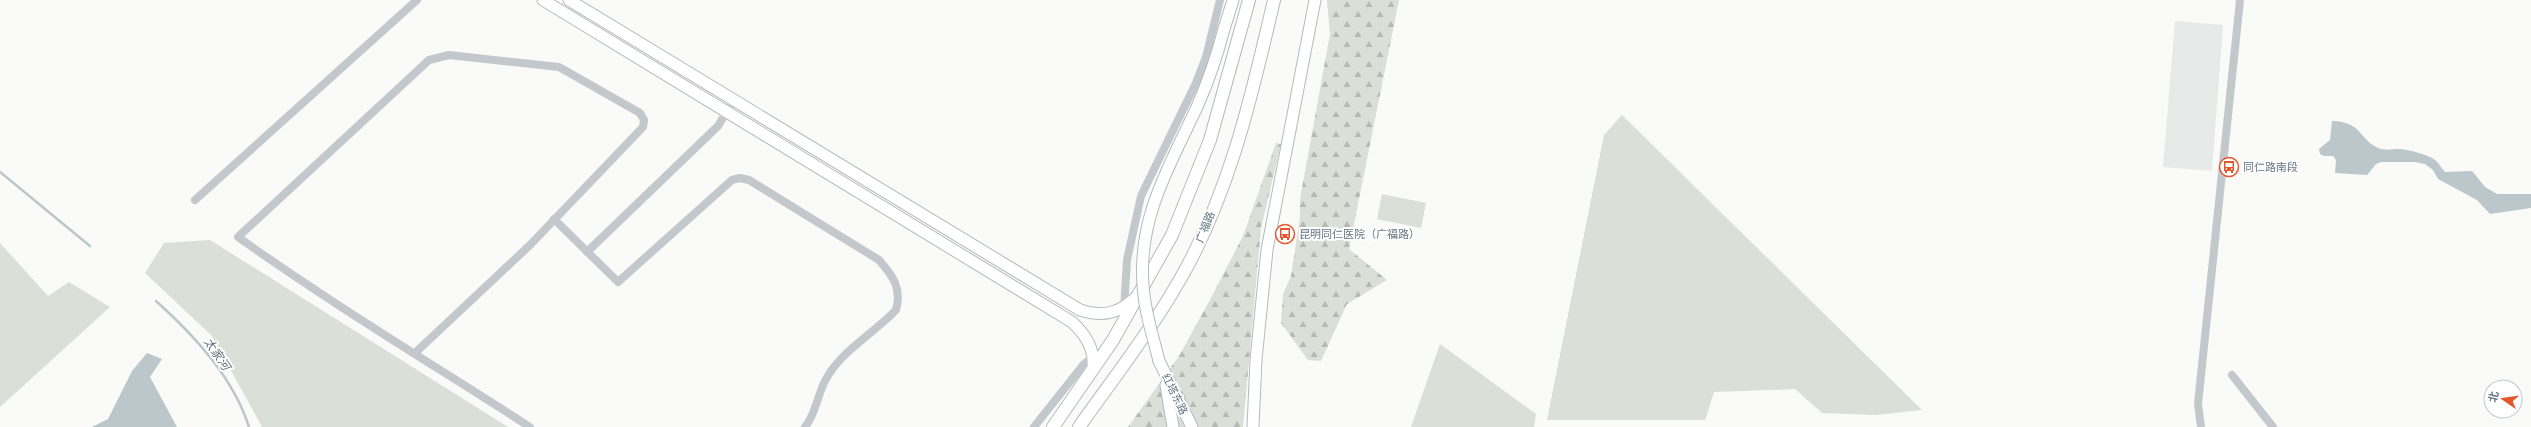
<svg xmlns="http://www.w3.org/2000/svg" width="2531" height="427" font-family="'Archivo Narrow','Noto Sans SC',sans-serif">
<defs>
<pattern id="forest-firs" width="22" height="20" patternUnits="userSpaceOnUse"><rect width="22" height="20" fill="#dadfd7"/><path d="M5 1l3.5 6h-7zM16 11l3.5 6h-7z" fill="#b4b9b4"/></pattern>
</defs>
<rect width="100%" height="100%" fill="#fafaf8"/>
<polygon fill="#e8e9e9" points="2175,21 2223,25 2212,171 2163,167"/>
<g fill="#dadfd7">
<polygon points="1622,115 1922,410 1876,415 1822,413 1795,389 1714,392 1705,420 1547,420 1604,135"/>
<polygon points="1382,194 1426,203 1421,228 1377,219"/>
<polygon points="210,240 508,427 262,427 212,336 145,273 164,243"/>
<polygon points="0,243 48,296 69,282 110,307 0,407"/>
<polygon points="1440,344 1536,414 1534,427 1411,427"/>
</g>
<g fill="url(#forest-firs)">
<polygon points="1327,0 1399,0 1349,249 1387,280 1347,304 1321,361 1308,360 1281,323 1283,294 1291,276 1300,217 1300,199 1330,34"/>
<polygon points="1276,143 1281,144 1261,228 1243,427 1128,427 1179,356 1212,296 1243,236"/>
</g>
<g fill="#bbc7cb">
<path d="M2332,121c30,1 26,17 46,27 8,3 14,1 22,1 9,1 27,5 35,11 4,3 6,8 10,12l27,-1 13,16 12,7h34v14l-41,6 -13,-14 -39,-21 -5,-9 -8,-6 -10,-2h-34l-5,2 -9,11 -32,-2 1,-13 -3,-4h-9l-4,-2 -1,-5 11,-9z"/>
<polygon points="147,353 162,359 150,377 177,427 92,427 108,419 132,371"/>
</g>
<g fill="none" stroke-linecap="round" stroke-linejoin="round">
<g stroke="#bbc7cb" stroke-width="2.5">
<polyline points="0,172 90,246"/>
<path d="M156,301c38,34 77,76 93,126"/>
</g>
<defs>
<g id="secondary">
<path d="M543,0l529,322c15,14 23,28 21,48"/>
<path d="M569,0l511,310c22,7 40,4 56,-13"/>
<polyline points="1224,29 1233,0"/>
<polyline points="1159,361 1192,427"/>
<polyline points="1166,385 1173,427"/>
<polyline points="1253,427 1256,360 1267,250 1315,0"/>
</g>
<g id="primary">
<polyline points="1053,427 1113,340 1172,235 1210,140 1249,0"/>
<path d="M1079,427c31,-44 65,-87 93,-134 55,-89 79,-193 102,-293"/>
</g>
</defs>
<use href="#secondary" stroke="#b3babf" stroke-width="13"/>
<use href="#primary" stroke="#b5babe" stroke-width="14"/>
<g stroke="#c3c8cc" stroke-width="8">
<polyline points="195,200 417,0"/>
<path d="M554,219l64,63 114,-102 8,-2 9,2 130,80c14,16 23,28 17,50 -21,22 -50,38 -67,64 -12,17 -11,37 -24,53"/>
<polyline points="587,252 718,126 733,101"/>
<polyline points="1124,309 1127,260 1141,196 1196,83 1206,57 1220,0"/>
<path d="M415,353l115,-108 113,-118 1,-7 -4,-7 -81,-46 -110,-12 -20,5 -191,177c94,67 194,127 292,190"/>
<polyline points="2232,375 2273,427"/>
<polyline points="1034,427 1084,364 1095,355"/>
<polyline points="2201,427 2198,404 2240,0"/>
</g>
<use href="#secondary" stroke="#fff" stroke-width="11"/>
<use href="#primary" stroke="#fff" stroke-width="12"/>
<defs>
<path id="secondary-bridge" d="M1159,361c-6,-25 -15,-51 -16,-77 -5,-67 27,-119 54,-177 11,-25 20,-51 27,-78"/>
</defs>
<use href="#secondary-bridge" stroke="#b3babf" stroke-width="13" stroke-linecap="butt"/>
<use href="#secondary-bridge" stroke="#fff" stroke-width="11"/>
</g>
<defs>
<symbol id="bus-ring" viewBox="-11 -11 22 22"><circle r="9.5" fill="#fff" stroke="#e4572e" stroke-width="1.5"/><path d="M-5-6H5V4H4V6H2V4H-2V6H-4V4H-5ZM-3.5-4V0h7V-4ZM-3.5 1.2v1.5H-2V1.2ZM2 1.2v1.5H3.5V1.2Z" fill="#e4572e"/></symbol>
</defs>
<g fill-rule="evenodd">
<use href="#bus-ring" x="2218" y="156" width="22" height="22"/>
<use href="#bus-ring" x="1274" y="223" width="22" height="22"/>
</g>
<g text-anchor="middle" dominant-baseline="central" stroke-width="4" stroke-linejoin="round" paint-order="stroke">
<g font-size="11" fill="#657683" stroke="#fff" text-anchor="start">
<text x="2243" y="167">同仁路南段</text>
<text x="1299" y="234">昆明同仁医院（广福路）</text>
</g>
<g font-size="11" fill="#657683" stroke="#fff">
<text transform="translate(1205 227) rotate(-68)">广福路</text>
<text transform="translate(1175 394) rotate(64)">红塔东路</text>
</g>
<g font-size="12" font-style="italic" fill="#60757c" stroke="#fff">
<text transform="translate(217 354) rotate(56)">太家河</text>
</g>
</g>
<g transform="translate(2503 399) rotate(283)"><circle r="19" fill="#ffffff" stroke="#c1c8cd"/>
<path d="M0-3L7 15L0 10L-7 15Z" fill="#e4572e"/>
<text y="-6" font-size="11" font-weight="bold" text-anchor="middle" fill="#657683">北</text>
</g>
</svg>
